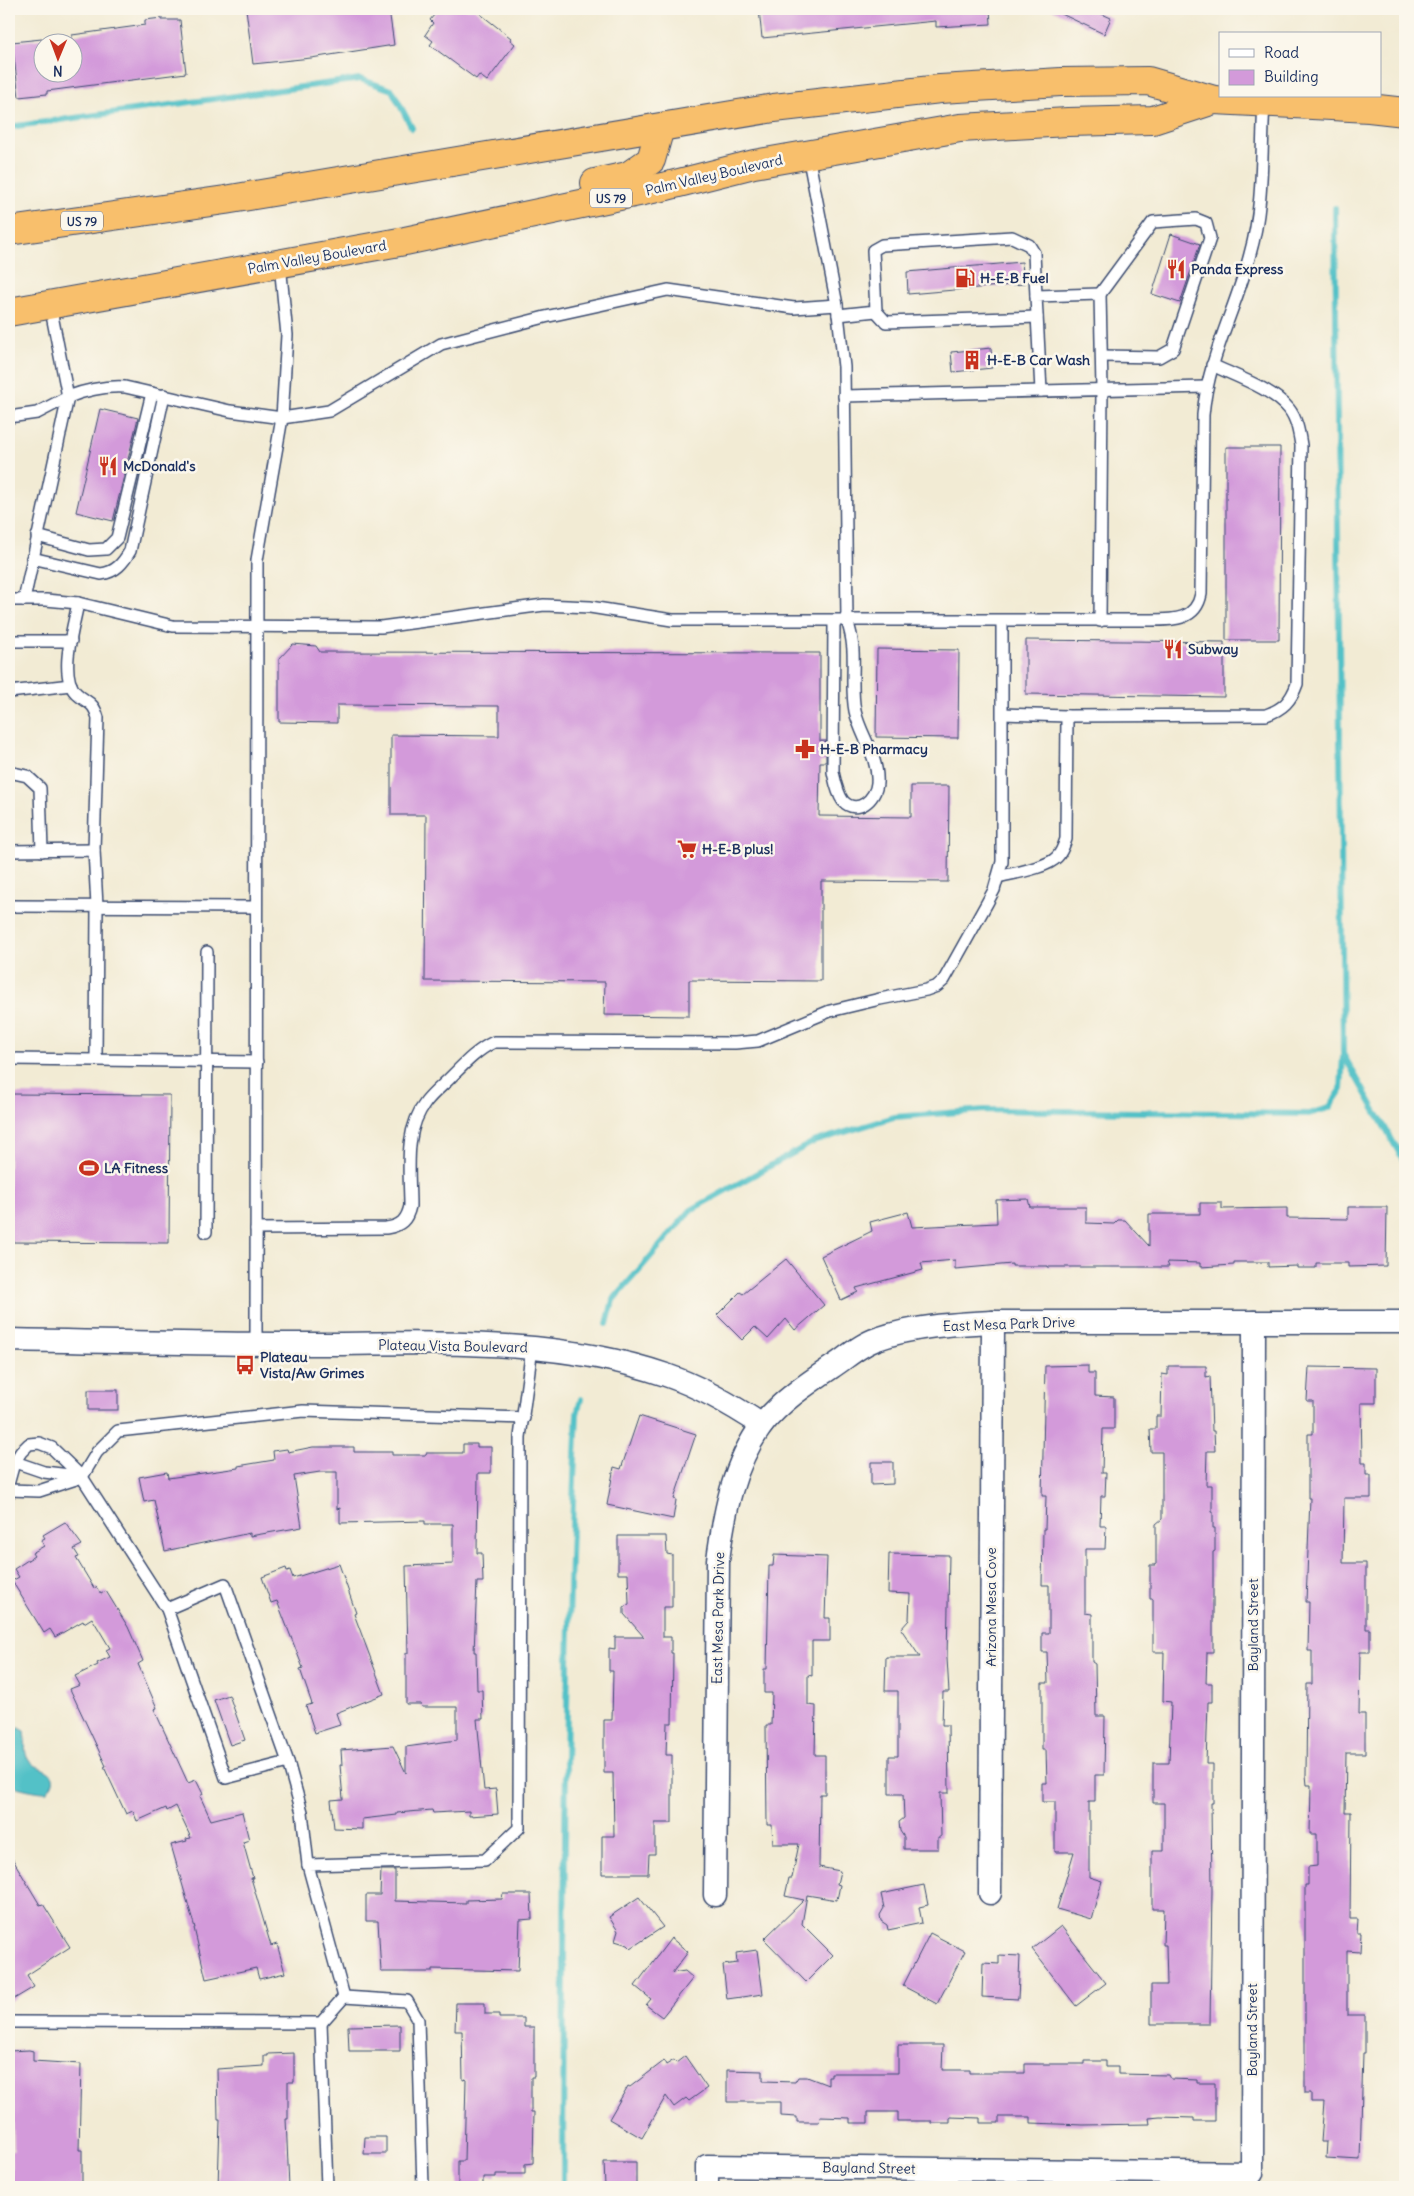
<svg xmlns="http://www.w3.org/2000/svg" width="1414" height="2196" font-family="Delius,sans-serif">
<rect width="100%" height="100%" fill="#fbf7ec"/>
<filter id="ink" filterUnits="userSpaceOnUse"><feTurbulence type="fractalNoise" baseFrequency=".02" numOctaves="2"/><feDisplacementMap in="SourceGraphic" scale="10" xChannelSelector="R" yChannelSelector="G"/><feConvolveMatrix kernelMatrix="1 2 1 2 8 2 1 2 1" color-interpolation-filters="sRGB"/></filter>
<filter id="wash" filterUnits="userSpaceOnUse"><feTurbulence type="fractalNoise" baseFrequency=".0096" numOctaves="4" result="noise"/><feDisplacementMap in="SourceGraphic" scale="20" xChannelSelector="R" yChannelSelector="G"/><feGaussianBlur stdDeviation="1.12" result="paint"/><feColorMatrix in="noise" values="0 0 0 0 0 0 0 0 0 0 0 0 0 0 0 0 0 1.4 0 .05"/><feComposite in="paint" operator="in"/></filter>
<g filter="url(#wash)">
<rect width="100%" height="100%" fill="#f2ebd4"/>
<path fill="#52c1c7" stroke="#367892" d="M19,1728l6,3c2,9 -2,20 3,28 6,12 39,9 19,33 -6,1 -34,-5 -38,-8v-54z"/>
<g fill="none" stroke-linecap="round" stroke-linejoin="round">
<g stroke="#52c1c7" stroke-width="6">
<polyline points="9,127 360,79 392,90 412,128"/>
<polyline points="1335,208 1343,1054 1405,1163"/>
<polyline points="607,1324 613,1300 691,1210 813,1142 894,1117 985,1110 1309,1114 1329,1108 1341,1090 1343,1056"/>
<path d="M563,2187c1,-258 1,-516 14,-773l4,-15"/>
</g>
</g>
<g id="blocks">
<g fill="#d39ada">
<polygon points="246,9 389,9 394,45 311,58 253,64"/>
<polygon points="439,9 474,9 511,38 510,40 515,44 487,81 479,75 476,79 430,45 433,41 425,35 433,23 430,20"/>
<polygon points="759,9 990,9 991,24 936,27 936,21 762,38"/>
<polygon points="1051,9 1091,9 1111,18 1104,34"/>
<polygon points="162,18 162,20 180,20 186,73 47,91 47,94 19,97 12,42 42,39 42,72 72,72 72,35 145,25 145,20"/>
<polygon points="1171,234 1200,244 1180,303 1152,294"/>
<polygon points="1022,262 1024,284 908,294 907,272"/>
<polygon points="991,348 992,368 953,372 951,352"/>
<polygon points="100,409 138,418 113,521 76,512"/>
<polygon points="1226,447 1280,447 1279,640 1226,640"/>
<polygon points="1026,640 1224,642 1224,697 1026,694"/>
<polygon points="293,644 316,646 320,652 820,653 820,741 826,741 826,762 820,762 819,816 911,817 911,786 949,786 948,882 821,881 821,981 689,980 689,1016 604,1015 605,982 425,981 426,815 391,815 391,735 499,736 499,706 337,705 337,723 279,722 279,659"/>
<polygon points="877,649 959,650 958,738 876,737"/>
<polygon points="9,1094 170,1095 169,1243 9,1242"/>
<polygon points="1028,1199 1030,1207 1086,1207 1086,1223 1114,1224 1118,1220 1125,1220 1149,1246 1149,1214 1200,1214 1200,1203 1222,1203 1222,1209 1287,1208 1287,1218 1348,1219 1348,1207 1387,1207 1386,1266 1348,1267 1348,1263 1316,1263 1316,1268 1297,1268 1297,1266 1268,1267 1268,1262 1234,1262 1234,1265 1200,1267 1200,1263 1167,1262 1169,1267 1048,1267 1048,1266 1012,1266 1012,1264 955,1269 955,1260 921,1263 923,1270 856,1288 858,1292 841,1300 821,1256 872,1231 870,1222 908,1212 912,1227 997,1223 996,1200"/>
<polygon points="786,1259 824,1305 795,1330 786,1319 768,1339 755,1327 742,1340 717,1315 740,1292 743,1294"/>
<polygon points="1088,1365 1088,1373 1095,1373 1095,1396 1114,1397 1114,1429 1103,1429 1102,1473 1106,1473 1105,1496 1101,1496 1100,1526 1106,1526 1105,1549 1085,1549 1085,1613 1092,1614 1092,1662 1095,1664 1096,1716 1105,1716 1104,1775 1095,1775 1095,1802 1089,1802 1089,1877 1102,1881 1091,1919 1057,1909 1074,1852 1055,1852 1055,1802 1042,1802 1042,1783 1047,1783 1046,1750 1042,1750 1042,1683 1048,1683 1047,1652 1042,1652 1042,1633 1049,1633 1049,1585 1042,1585 1043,1529 1045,1529 1046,1496 1042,1496 1045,1366"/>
<polygon points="1168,1366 1206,1366 1206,1377 1210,1376 1212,1431 1214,1431 1215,1451 1207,1451 1206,1485 1212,1485 1212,1512 1213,1512 1213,1528 1215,1528 1215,1551 1213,1552 1213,1652 1207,1652 1206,1683 1212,1683 1212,1702 1208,1702 1206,1764 1213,1764 1213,1803 1211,1803 1212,1890 1210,2024 1151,2024 1151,1985 1167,1985 1166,1945 1163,1945 1164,1909 1152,1909 1152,1851 1164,1851 1164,1803 1153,1803 1153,1763 1169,1763 1171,1702 1163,1701 1164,1652 1153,1652 1153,1599 1150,1599 1150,1565 1156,1565 1156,1524 1162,1519 1162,1452 1151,1452 1150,1429 1156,1429 1156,1416 1161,1416 1162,1374 1168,1375"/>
<polygon points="1309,1367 1376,1368 1376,1403 1361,1403 1362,1463 1366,1463 1366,1475 1371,1475 1371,1498 1344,1498 1343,1563 1366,1563 1366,1629 1370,1629 1370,1652 1360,1652 1359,1714 1365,1714 1365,1753 1346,1753 1345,1812 1351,1812 1350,1919 1358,1919 1357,1933 1361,1933 1360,1952 1347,1951 1347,2015 1365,2015 1365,2053 1363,2053 1360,2160 1326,2158 1327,2142 1321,2142 1324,2102 1311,2102 1311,2093 1305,2093 1305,1885 1308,1885 1308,1867 1317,1866 1317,1834 1310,1834 1311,1785 1307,1785 1306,1775 1307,1684 1312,1684 1312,1651 1308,1651 1309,1602 1306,1602 1310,1498 1308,1498 1308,1434 1313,1434 1313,1401 1307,1401"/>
<rect x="88" y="1390" width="30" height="20"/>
<polygon points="639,1416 696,1434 674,1499 676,1500 673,1519 607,1505 614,1467 621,1469"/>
<polygon points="463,1444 477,1444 477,1447 491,1447 491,1473 478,1473 477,1553 482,1553 483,1582 477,1582 474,1652 476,1652 477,1690 482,1690 483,1719 477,1719 484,1790 496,1789 498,1814 469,1816 469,1811 433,1813 432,1810 397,1813 397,1815 362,1819 362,1829 334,1828 331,1800 343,1799 340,1765 342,1765 341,1750 393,1746 406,1773 406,1747 457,1740 457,1707 422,1707 421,1704 406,1704 406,1653 408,1653 406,1566 453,1564 453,1524 425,1524 425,1521 340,1523 340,1508 337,1509 337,1472 320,1472 294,1476 302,1527 250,1536 250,1533 165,1551 154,1500 144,1502 139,1477 167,1472 168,1478 238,1468 238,1466 274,1460 273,1451 287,1449 288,1452 313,1447 354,1447 354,1452 392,1452 392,1455 426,1455 426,1453 463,1453"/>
<polygon points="871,1462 893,1462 893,1484 871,1485"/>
<polygon points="65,1522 82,1545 74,1549 79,1557 76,1558 94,1588 96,1587 101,1594 106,1591 128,1627 143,1661 138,1664 157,1708 154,1709 188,1783 196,1780 203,1794 200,1796 211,1820 242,1812 249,1840 243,1842 253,1878 251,1878 271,1946 277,1944 285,1973 259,1979 256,1968 206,1979 194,1928 195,1928 171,1845 187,1841 186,1839 191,1838 176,1806 167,1811 166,1808 137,1821 133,1811 126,1814 104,1767 106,1766 70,1689 80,1685 75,1676 98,1665 97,1663 110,1657 106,1650 110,1648 92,1618 84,1623 83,1621 55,1637 50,1629 44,1633 12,1581 19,1577 14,1569 34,1556 32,1553 44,1546 41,1540 45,1538 43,1535"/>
<polygon points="618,1536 666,1536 667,1554 672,1555 672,1607 663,1607 663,1637 671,1637 671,1653 673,1653 672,1723 667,1723 666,1755 672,1755 672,1823 655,1823 655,1854 649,1854 648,1874 602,1874 602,1836 614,1836 613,1773 604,1773 604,1720 612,1720 613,1671 609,1671 609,1648 615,1649 615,1637 644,1637 624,1614 624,1607 629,1604 628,1574 618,1574"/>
<polygon points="889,1554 949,1555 947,1658 949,1692 943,1692 942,1725 948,1725 949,1793 940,1793 941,1837 938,1837 938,1849 904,1849 904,1837 900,1831 899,1822 904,1818 903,1794 889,1794 889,1756 898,1756 898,1691 885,1691 886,1657 920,1657 901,1629 909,1620 910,1594 888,1593"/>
<polygon points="774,1555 827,1557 825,1618 830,1618 830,1641 812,1641 812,1676 808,1675 808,1705 816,1706 815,1755 825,1755 825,1794 820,1794 819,1867 840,1871 837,1884 840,1885 837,1900 807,1895 802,1924 833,1955 806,1982 764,1939 804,1900 785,1896 789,1878 792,1878 799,1844 773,1844 772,1825 767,1825 766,1725 771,1725 772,1693 764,1693 764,1669 767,1669 769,1566 773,1566"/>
<polygon points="339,1564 356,1613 354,1614 384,1694 336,1713 340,1725 315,1733 306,1706 312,1704 300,1669 303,1668 277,1601 271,1603 262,1577 286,1568 287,1571 290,1570 293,1578"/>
<polygon points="229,1695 245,1740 230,1745 214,1700"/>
<polygon points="9,1853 40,1905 43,1904 70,1947 27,1975 34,1987 9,2002"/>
<polygon points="381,1870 395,1870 395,1901 466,1903 466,1900 502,1899 503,1894 531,1894 532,1919 520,1920 518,1971 432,1969 432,1972 381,1972 378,1921 366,1921 366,1895 380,1895"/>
<polygon points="924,1885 928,1905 919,1907 922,1923 888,1930 887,1925 881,1921 880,1915 884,1908 881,1894"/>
<polygon points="639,1897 663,1927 631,1948 628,1945 615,1941 618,1931 609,1917"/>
<polygon points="1061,1926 1106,1983 1076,2006 1032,1949"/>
<polygon points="930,1933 965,1951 937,2004 903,1986"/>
<polygon points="671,1938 688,1952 672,1973 685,1971 693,1978 662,2017 646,2005 651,1999 635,1986"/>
<polygon points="757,1950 763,1994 727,1999 723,1965 737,1963 736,1953"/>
<polygon points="999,1955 1020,1956 1018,1999 982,1997 983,1963 999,1964"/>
<polygon points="456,2003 485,2003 485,2014 499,2014 499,2018 524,2018 524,2027 534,2027 534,2077 531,2077 531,2112 534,2112 533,2163 525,2164 525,2174 496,2174 496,2177 483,2177 483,2187 458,2187 458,2161 464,2161 466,2079 463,2080 462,2031 455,2031"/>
<polygon points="400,2025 400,2051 349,2051 348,2026"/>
<polygon points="898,2045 943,2045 942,2070 970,2070 970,2073 1025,2073 1025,2064 1084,2064 1084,2061 1106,2061 1106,2067 1118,2067 1118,2074 1169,2075 1171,2079 1197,2080 1197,2083 1215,2083 1215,2121 1194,2121 1194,2118 1160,2117 1149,2118 1150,2124 1083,2125 1031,2123 1031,2117 999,2117 999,2123 980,2123 980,2118 950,2117 950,2123 932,2123 932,2121 898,2121 898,2112 868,2112 868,2123 850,2123 850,2118 820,2117 819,2122 797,2122 797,2117 781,2116 781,2102 727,2102 727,2070 763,2071 763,2081 795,2082 798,2077 807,2077 828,2085 828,2076 831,2076 831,2073 898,2073"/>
<polygon points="29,2050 33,2051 33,2061 81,2064 79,2150 82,2150 82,2187 12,2187 11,2150 14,2150 13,2116 10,2116 9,2051"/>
<polygon points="294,2053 294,2082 288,2082 288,2119 286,2119 289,2187 218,2187 220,2120 218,2120 217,2069 264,2066 264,2056 268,2056 268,2054"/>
<polygon points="685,2056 707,2088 689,2101 686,2098 674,2107 666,2096 642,2138 609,2119 628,2086 630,2087 664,2061 666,2065 674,2060 676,2063"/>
<polygon points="365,2137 386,2137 386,2154 364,2154"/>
<polygon points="604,2162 636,2162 636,2187 605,2187"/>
</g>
</g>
</g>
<g filter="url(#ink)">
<use href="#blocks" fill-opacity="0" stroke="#3b4b70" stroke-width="1"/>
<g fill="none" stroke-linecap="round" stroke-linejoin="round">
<defs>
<g id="lane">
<path d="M808,155l29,150 7,62 3,254c12,32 2,58 8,90 5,24 24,46 22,72 -1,16 -20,33 -34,18 -6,-8 -8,-20 -10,-29l1,-151"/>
<polyline points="1100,294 1153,222 1196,219 1206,223 1210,238 1173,349 1159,357 1102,356"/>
<polyline points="876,311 886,322 1037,317"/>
<polyline points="838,315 876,311 873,250 882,245 1012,237 1029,245 1034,253 1036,296"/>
<polyline points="1041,391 1036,296 1100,294 1102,389 1100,621"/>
<polyline points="844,396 1206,387"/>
<polyline points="9,417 37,413 68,397 50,305"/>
<polyline points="37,536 89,550 106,549 117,538 152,393"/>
<path d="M32,558l69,16c15,-2 22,-11 29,-23l34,-156"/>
<path d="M9,600h37l32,3 95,23 208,1 163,-22 46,2 82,13h477c23,0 47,1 52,-26l2,-179c5,-58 33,-106 47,-161 14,-48 11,-102 14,-152"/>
<path d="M24,600l44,-203c18,-7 38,-11 57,-10l105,24 52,7 47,-7 112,-67 104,-27 123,-27 126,18 43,-3"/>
<path d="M78,603c-4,23 -20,72 -2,90 11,11 17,7 22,25l-4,132"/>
<polyline points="9,641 71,641"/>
<polyline points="9,692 71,685"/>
<polyline points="1003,714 1067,716"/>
<polyline points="9,772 27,776 40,788 42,851"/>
<polyline points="9,851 94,850 97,906 96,1060 257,1062"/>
<path d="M998,877c16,-4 49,-9 59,-20 5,-5 7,-12 9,-18l1,-123 199,-1c17,-6 25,-14 31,-31l4,-239c-2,-12 -4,-26 -12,-36 -16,-20 -54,-33 -77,-44"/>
<polyline points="9,906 256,907"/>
<polyline points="9,1059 96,1060"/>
<path d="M256,1229l130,-1c15,-2 21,-8 24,-22 0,-34 -7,-75 16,-104 7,-9 16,-16 24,-24 14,-14 27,-28 44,-36l241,1 23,-2 72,-30 50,-12 46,-9 11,-4 7,-6 43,-77 7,-13 8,-28v-241"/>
<polyline points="206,1232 207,952"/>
<polyline points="256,1344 257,560 282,418 287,335 280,264"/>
<polyline points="9,1460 44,1472 78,1476"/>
<polyline points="9,1481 14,1463 21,1452 29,1444 39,1443 52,1448 82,1477 167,1609 226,1778 288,1762 302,1812 308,1865"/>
<polyline points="9,1490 39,1491 82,1477 97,1452 118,1431 303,1411 524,1418"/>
<polyline points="167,1609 225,1584 288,1762"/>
<polyline points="344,1997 308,1865 485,1860 519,1828 520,1437 532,1348"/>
<polyline points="344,1997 407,2001 418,2020 423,2187"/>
<polyline points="9,2022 321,2023 344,1997"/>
<polyline points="321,2023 327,2187"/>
</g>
<g id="street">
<path d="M9,1340c99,2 198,4 297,4 118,0 248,-8 360,31 35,12 66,30 96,50"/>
<polyline points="990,1893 993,1322"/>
<path d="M715,1895l3,-335c6,-46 15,-96 44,-135 18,-23 46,-42 70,-58 14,-9 29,-23 45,-28 37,-13 77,-15 116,-17h412"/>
<polyline points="707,2187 707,2166 1252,2173 1254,1322"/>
</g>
<g id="highway">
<polyline points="595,183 628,176 651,160 660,128"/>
<polyline points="9,231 225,200 774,108 940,89 1061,82 1148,81 1214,100 1369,108 1405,112"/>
<polyline points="9,312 405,241 667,186 754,164 960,128 1068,122 1153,120 1214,100"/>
</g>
</defs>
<use href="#lane" stroke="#3b4b70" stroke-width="14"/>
<use href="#street" stroke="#3b4b70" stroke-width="25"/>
<use href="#highway" stroke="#3b4b70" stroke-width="30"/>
<use href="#lane" stroke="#fff" stroke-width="11"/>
<use href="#street" stroke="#fff" stroke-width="22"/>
<use href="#highway" stroke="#f8bf6c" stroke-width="28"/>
</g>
</g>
<defs>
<symbol id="restaurant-bare" viewBox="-9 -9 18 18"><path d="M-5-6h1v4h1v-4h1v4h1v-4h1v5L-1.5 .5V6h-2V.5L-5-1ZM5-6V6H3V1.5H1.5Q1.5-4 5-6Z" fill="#c8321e" stroke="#fbf7ec" stroke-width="2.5" paint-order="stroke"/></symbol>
<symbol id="fuel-bare" viewBox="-9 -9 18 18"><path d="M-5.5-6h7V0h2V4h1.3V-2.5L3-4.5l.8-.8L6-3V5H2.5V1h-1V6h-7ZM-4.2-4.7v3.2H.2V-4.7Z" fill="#c8321e" stroke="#fbf7ec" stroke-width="2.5" paint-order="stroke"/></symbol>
<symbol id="building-bare" viewBox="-9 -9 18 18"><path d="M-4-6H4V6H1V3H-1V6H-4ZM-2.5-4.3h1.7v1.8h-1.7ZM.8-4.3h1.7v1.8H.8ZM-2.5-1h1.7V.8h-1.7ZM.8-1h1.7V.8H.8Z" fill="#c8321e" stroke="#fbf7ec" stroke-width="2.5" paint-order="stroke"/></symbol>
<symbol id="pharmacy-bare" viewBox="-9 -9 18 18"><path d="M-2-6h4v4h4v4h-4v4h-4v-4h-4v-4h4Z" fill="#c8321e" stroke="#fbf7ec" stroke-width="2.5" paint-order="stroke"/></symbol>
<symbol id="supermarket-bare" viewBox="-9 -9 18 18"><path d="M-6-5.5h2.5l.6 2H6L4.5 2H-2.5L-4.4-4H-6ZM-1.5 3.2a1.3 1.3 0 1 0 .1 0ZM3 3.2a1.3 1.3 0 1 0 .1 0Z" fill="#c8321e" stroke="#fbf7ec" stroke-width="2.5" paint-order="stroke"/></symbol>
<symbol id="stadium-bare" viewBox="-9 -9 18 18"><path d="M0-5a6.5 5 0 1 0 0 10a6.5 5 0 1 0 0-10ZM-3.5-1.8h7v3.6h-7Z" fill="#c8321e" stroke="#fbf7ec" stroke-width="2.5" paint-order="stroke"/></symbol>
<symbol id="bus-bare" viewBox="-9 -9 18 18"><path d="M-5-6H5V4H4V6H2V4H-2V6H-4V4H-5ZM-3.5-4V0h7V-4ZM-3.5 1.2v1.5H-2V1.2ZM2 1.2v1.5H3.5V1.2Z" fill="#c8321e" stroke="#fbf7ec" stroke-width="2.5" paint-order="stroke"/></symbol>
</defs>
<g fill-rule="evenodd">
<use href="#restaurant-bare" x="1162" y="255" width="28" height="28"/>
<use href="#fuel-bare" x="951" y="264" width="28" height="28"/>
<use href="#building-bare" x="958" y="346" width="28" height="28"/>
<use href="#restaurant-bare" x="94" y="452" width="28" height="28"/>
<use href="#restaurant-bare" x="1159" y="635" width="28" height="28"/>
<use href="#pharmacy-bare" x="791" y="735" width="28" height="28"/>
<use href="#supermarket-bare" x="673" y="835" width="28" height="28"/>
<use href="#stadium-bare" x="75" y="1154" width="28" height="28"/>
<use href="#bus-bare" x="231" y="1351" width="28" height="28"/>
</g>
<g text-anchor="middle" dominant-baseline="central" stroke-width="5" stroke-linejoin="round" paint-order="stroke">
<g fill="#fbf7ec" stroke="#5e6b89" stroke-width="1">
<rect x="590" y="188.5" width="42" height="19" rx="4"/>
<rect x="61" y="211.5" width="42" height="19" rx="4"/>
</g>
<g font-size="12" font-weight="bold" fill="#1b2f5e">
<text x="611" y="198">US 79</text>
<text x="82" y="221">US 79</text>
</g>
<g font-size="14" fill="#1b2f5e" stroke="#fbf7ec">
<text transform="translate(714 175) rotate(-13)">Palm Valley Boulevard</text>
<text transform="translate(317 257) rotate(-10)">Palm Valley Boulevard</text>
<text transform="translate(1009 1324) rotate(-2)">East Mesa Park Drive</text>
<text transform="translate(453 1346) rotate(1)">Plateau Vista Boulevard</text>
<text transform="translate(991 1607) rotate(-90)">Arizona Mesa Cove</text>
<text transform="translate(718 1618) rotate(-89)">East Mesa Park Drive</text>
<text transform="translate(1253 1625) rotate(-90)">Bayland Street</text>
<text transform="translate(1252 2030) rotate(-90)">Bayland Street</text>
<text transform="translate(869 2168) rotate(1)">Bayland Street</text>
</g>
<g font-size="14" font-weight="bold" fill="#1b2f5e" stroke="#fbf7ec" text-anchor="start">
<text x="1191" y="269">Panda Express</text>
<text x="980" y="278">H-E-B Fuel</text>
<text x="987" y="360">H-E-B Car Wash</text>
<text x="123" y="466">McDonald's</text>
<text x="1188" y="649">Subway</text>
<text x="820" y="749">H-E-B Pharmacy</text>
<text x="702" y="849">H-E-B plus!</text>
<text x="104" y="1168">LA Fitness</text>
<text x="260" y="1357">Plateau<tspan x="260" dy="16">Vista/Aw Grimes</tspan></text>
</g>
</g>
<rect width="1414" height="2196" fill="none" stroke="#fbf7ec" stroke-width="30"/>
<rect x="1219" y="32" width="162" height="65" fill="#fbf7ec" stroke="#a1a7b3"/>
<rect x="1229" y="49" width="25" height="8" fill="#ffffff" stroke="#a1a7b3"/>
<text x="1264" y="58" font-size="15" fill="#1b2f5e">Road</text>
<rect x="1229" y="70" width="25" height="15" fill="#d39ada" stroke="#a1a7b3"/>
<text x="1264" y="82" font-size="15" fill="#1b2f5e">Building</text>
<g transform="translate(58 58) rotate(181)"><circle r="24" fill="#fbf7ec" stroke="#a1a7b3"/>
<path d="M0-4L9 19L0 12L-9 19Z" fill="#c8321e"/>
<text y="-8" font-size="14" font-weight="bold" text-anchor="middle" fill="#1b2f5e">N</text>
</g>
</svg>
